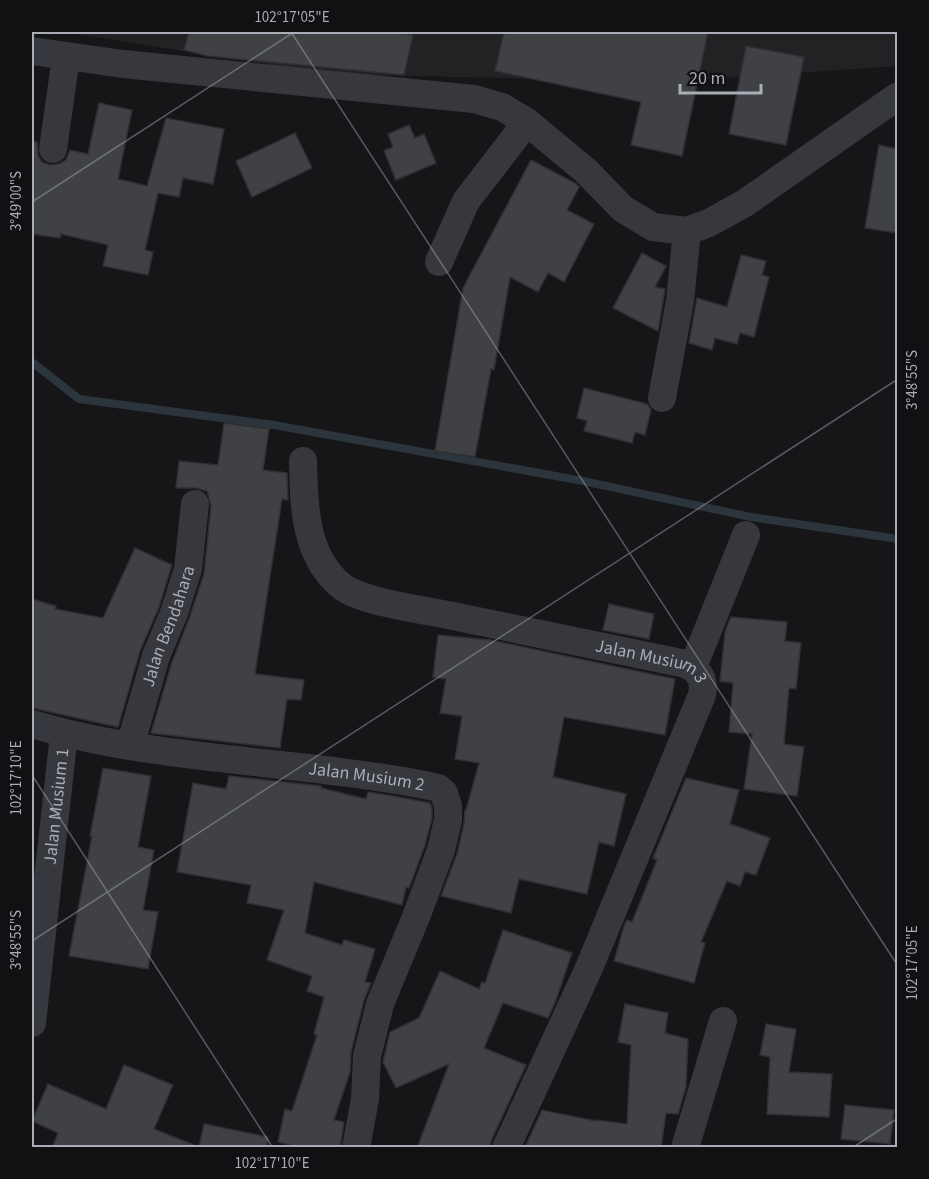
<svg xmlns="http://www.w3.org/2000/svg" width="929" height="1179" font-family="'Source Sans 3',sans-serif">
<rect width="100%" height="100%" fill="#161618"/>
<polygon fill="#222225" points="64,32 897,32 898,66 664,82 328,74"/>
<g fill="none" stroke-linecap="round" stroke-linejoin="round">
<polyline stroke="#2c353c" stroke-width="8" points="32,362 79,399 274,425 583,481 751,517 898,539"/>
</g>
<g fill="#404145" stroke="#303034" stroke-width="1.5">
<polygon points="189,32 396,32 413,35 404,75 207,56 184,50"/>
<polygon points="504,32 708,32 682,156 631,145 641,102 495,71"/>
<polygon points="746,46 804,57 786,145 729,134"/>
<polygon points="99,103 132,110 118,179 147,186 166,118 224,129 213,184 183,178 179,197 158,193 145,250 153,252 148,275 103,266 108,245 61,234 60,238 32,234 32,141 37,142 38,155 42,162 50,165 59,164 66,160 70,150 88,154"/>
<polygon points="409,125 415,138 424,134 436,163 396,180 384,151 393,147 388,134"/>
<polygon points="295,133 312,168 252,197 236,161"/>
<polygon points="879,145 897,149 897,233 865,228"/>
<polygon points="531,160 575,183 579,187 567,210 594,224 564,282 548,273 538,292 510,277 494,370 491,369 475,457 435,451 463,288"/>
<polygon points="642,253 666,266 655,287 665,289 658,331 613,308"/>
<polygon points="741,255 766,261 762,275 769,277 754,337 740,333 737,344 715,338 712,350 689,343 697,298 727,307"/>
<polygon points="584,388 647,404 651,410 645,435 635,432 632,443 584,431 587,421 577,418"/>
<polygon points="224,423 269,429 263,470 287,473 288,500 282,499 255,674 304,680 301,700 287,699 280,748 151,733 172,662 189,619 204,574 211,506 207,491 196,488 176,488 179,461 218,465"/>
<polygon points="135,548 172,565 159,607 140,651 118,727 32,708 32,599 56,606 55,609 103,618"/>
<polygon points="609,604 654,614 649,639 603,630"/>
<polygon points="731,617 787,622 785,641 801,643 796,689 789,688 784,744 804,747 797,796 744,789 752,734 729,732 733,683 720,681 725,632"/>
<polygon points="438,635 490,640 675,679 665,735 564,717 553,777 626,794 614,846 599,842 587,894 519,879 511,913 441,896 457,854 464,824 465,810 466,810 479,763 455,759 462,716 440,713 446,679 433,677"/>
<polygon points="103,768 151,776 138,847 154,850 143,910 158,912 148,969 69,956 92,836 90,836"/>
<polygon points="229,776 321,786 321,788 366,799 368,792 393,796 430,803 432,808 432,818 425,845 409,888 406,887 402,905 314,882 305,933 342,945 344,940 375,949 365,982 371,983 364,1000 351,1052 350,1072 334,1120 344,1122 340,1148 301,1148 278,1142 285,1109 292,1111 317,1035 314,1034 324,997 307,991 312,976 267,960 284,910 247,903 251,885 177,872 193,783 226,789"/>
<polygon points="686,778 739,790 730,824 770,838 756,875 745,872 740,886 727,881 701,942 705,943 694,983 614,961 624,926 627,920 632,922 657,860 653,858"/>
<polygon points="503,930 572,953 556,1000 548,1018 503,1003 484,1048 526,1065 491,1141 490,1148 417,1148 449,1064 396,1088 383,1062 390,1032 419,1018 440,971 479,989 482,982 485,983"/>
<polygon points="625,1004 668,1013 665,1033 688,1039 686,1087 678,1114 666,1113 661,1148 539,1148 526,1145 542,1110 596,1121 596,1120 627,1124 631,1045 618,1042"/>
<polygon points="766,1024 796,1029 789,1072 832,1074 829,1117 767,1114 770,1057 760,1055"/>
<polygon points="124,1065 173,1085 154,1129 199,1147 204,1124 268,1137 267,1148 52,1148 58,1133 32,1121 48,1084 106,1109"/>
<polygon points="845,1105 894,1110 890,1144 841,1139"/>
</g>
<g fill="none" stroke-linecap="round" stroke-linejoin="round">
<g stroke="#37383d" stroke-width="28">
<polyline points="32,51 123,64 474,99 502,107 527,122 586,171 623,209 653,227 687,231 709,223 745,203 898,96"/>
<polyline points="53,149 66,57"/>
<polyline points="439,262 466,201 527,122"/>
<polyline points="662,398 680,301 687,231"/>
<path id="s1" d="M303,461c1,43 1,92 36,123 19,18 81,25 109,31 79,16 158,32 238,49 14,7 19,16 16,31l-113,273 -83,180"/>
<polyline points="693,667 746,535"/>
<path id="s2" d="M32,724c94,28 195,34 293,46 38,5 76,9 113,18l6,5 4,13v14l-7,30 -25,67 -36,87 -13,52 -2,43 -9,49"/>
<path id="s3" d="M130,746l26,-90 18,-43 14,-44 7,-65"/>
<path id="s4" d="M32,1023l32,-289"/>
<polyline points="685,1148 723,1021"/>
</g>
</g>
<path fill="none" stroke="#a8adb8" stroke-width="1.5" stroke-opacity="0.45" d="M291,32l607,934M32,202l262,-170M32,775l241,373M32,941l866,-562M852,1148l46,-30"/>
<g text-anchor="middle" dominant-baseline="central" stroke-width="4.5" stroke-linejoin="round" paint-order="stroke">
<g font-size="18" fill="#a8adb8" stroke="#111113">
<text stroke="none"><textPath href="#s3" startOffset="126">Jalan Bendahara</textPath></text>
<text stroke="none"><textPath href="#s1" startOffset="456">Jalan Musium 3</textPath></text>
<text stroke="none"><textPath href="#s2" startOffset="339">Jalan Musium 2</textPath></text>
<text stroke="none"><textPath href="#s4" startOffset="218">Jalan Musium 1</textPath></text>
</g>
</g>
<rect width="929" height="1179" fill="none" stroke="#111113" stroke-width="66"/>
<path d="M680 84v9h81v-9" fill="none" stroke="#a8adb8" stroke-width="3"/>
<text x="689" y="84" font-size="18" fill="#a8adb8" stroke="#111113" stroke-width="4.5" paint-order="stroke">20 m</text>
<rect x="33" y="33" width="863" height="1113" fill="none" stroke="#a8adb8" stroke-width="2"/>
<g font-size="15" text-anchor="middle" fill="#a8adb8">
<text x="292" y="22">102°17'05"E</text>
<text transform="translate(16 201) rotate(-90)" y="5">3°49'00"S</text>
<text transform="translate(912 380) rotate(-90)" y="5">3°48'55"S</text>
<text transform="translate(16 778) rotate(-90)" y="5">102°17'10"E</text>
<text transform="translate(16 940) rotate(-90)" y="5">3°48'55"S</text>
<text transform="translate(912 963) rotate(-90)" y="5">102°17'05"E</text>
<text x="272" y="1168">102°17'10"E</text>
</g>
</svg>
